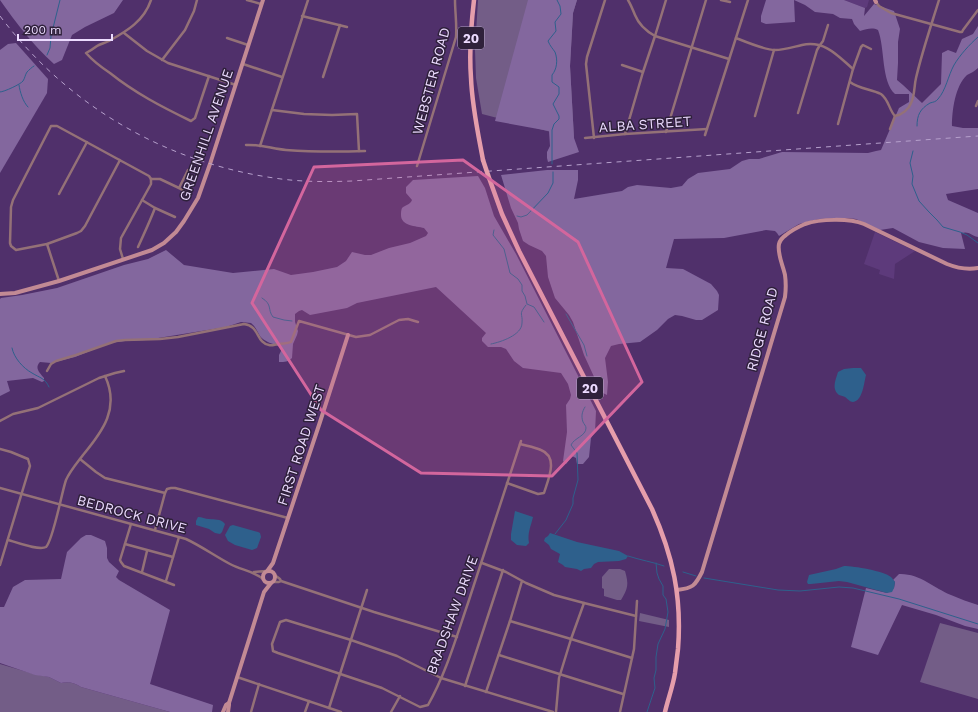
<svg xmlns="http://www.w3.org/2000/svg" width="978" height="712" font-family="'Work Sans',sans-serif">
<rect width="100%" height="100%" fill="#50306b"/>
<g fill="#5d3a7b">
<polygon points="844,0 869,0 867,7 865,8"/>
<polygon points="875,232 915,251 895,264 894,279 879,274 880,270 864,264"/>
</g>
<g fill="#735d87">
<polygon points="478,0 577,0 573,13 570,66 574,138 482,114 476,78 475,50"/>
<path d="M609,569h11l5,2c4,14 3,17 -4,29h-4l-13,-4v-7l-2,-1v-11z"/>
<polygon points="640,613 669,620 669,627 639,621"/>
<polygon points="940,623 978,633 978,699 920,682"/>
<path d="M0,664l34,10 15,3 12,6c7,-2 14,0 20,4l89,25h-170z"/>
</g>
<g fill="#83679e">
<path d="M0,0h123l-9,13 -29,14 -13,8 -10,25 -8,4c-21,-19 -38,-41 -54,-64z"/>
<polygon points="528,0 577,0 573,13 570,66 574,138 579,152 548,162 547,158 547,152 550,146 549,131 495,121"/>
<path d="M766,0h78l21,8 -1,8 10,-12 20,7 6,18 -2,13v21l-1,17 6,5 19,18 19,-19 1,-31 6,-3 8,3 6,-14 11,-5 5,-8v42c-3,3 -7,5 -11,7 -12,11 -15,36 -15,51l11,2h15v61l-32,5 2,6 30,13v24c-8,-2 -8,-6 -17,-4l4,16 -22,-1 -24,-6 -26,-14 -13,2 -24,-11 -8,-1 -29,1 -20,5 -20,12 -2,-3 -2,-2 -9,-1 -42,8 -50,1 -8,29 17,1 28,15 6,7 2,4 -1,15 -16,10h-6l-14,-4 -7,-1 -7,4 -11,11 -17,12 -21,2 -8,2 -6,12 3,24 -1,13 -6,-3 -17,-37 -11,-33 -4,-7 -14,-17 -7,-21 -2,-21 -4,-5 -13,-6 -6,-4 -4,-12 -1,-6 -7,-15 -10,-33 46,-5h31v10l-4,19 48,-8 6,-4 9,-2 34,3 11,-2 6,-7 10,-6 32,-4 12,-8 7,-2h10l23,-7 86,1 8,-2 5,-1 18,-42 10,-6v-8h-14c-14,-12 -10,-47 -17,-64 -6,-3 -11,-1 -18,1l-6,-7 -2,-5 -12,-1 -7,-4 -18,-2 -10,-7 -11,-5 1,22 -29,2 -5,-2v-6z"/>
<polygon points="16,43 48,79 47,93 0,173 0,50 8,44"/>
<path d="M478,176l7,12 9,28 22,38 80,157 -1,21 -4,6 -2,19 -6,7h-6l-1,-6 -4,-2 -6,8 -3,-3 4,-29 -1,-27 4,-6 1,-4 -3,-11 -7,-11 -38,-5 -9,-7 -8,-12 -5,-2h-13l-6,-6v-3l4,-5 -50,-46 -79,16 -10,5 -37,7 -8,-5 -3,1 -4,3v8l3,9 -1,4 -4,9 -1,14c-4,4 -7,4 -13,4v-7l2,-4v-4c-7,-3 -17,-5 -21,-11 -3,-5 -4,-9 -9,-13l-10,-1 -15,5 -80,13 -21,1 -15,2 -35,14 -24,6 -11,-1c-6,6 0,11 4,16v3l-2,1 -9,-4 -26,3 3,10 -10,5v-97l1,-1 21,-3 35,-7 67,-23 24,-6 18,-9 18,15 49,8 41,-4 17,6 22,-3 24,-5 9,-6 6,-9 13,3h6l18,-7 21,-5 16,-7 2,-3 -4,-5c-8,-2 -23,-2 -23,-13 0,-2 0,-5 1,-7 3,-3 8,-3 10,-8l-6,-7v-6l7,-7z"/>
<path d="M86,535h5l14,6 2,7v10l2,4 10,9 -3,6 3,3 51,30 -20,74 63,21 -1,7h-42l-89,-25c-6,-4 -13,-6 -20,-4l-12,-6 -14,-2 -35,-12v-56h4l9,-20 12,-7 36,-1 6,-27 14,-14z"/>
<path d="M899,574c20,-1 35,14 52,21 9,4 18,7 27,10v24l-13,-3 -29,-11 -34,-10 -24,50 -27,-8 15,-59 21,5 7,-5 1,-6 -2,-2z"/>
</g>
<g fill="#2e608c">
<path d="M853,368h8l5,7c-2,7 -3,26 -13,27 -3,0 -5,-3 -8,-5 -1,-1 -4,-1 -6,-2 -8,-6 -3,-16 -1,-23l6,-3z"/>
<path d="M515,511l18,6c-2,9 -6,16 -4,26l-3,3 -9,-1 -6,-5v-6z"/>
<path d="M198,517c4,0 7,2 11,2 6,1 11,-1 16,5l-3,8 -2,2 -5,-1 -6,-4 -13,-4v-4z"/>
<polygon points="233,525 258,532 260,533 261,537 257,548 252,550 235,545 228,541 225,535 230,526"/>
<polygon points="550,533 577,542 619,551 628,556 626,559 619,561 598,562 594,564 591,568 584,569 581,571 577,569 565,567 563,565 558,562 560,554 551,549 549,545 544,541 545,538 548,536"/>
<path d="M844,566c10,0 40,5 47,11 2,2 3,4 4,5l-1,6 -2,4 -5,1 -40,-11 -8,-1 -28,3h-3l-1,-2 2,-7 27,-6z"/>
</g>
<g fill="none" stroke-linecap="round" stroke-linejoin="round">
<g stroke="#2e608c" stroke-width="1">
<polyline points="47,55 50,48 51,36 60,0"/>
<path d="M19,85c1,7 4,17 9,22"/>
<path d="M0,92c4,0 21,-8 23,-11 2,-3 2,-6 4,-9 2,-2 5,-5 7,-6"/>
<path d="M917,126c0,-11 3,-17 13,-23 3,-1 6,-1 8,-4 8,-9 10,-23 16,-34 6,-10 15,-20 24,-28"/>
<polyline points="913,151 910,163 913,176 912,184 919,201 929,212 937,220 943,227 960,232 967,235 978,243"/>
<path d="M552,164v-34l2,-6 5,-5v-3l-6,-12 6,-10v-7l-7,-5v-7c5,-6 6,-15 3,-23 -2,-3 -5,-6 -7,-11l8,-10 -1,-9 6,-8 -1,-8 -3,-6"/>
<polyline points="517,216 521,217 527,215 548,193 553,183 553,172"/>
<polyline points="494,230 493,235 504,249 510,273 518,279 522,285 522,291 525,296 527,304 534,307 544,322"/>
<path d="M262,298c11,7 5,11 11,19l11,3 8,1"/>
<polyline points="566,314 584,345 587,356"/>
<path d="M491,344c10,-2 31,-9 31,-21 1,-10 -4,-8 4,-18"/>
<path d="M12,348c2,10 11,20 20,25 8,5 13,5 17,14"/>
<path d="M555,534l11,-14 7,-16v-6l5,-18 -1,-27 -6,-8c3,-7 15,-9 15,-17 0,-2 -2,-4 -3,-6 -2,-6 -1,-10 2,-15"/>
<path d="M628,556c12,4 25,6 36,10"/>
<polyline points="683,572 696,576"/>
<polyline points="704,578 778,590 800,591 839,587 853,588 899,599 978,624"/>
<polyline points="647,712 655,688 654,678 656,670 656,657 658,644 665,629 668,612 666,599 663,595 663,586 659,579 657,573 656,563"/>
</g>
<g stroke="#947177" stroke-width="2.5">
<path d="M151,0c-7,21 -24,31 -42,41 -4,2 -9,3 -12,5 -4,3 -7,5 -11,7 7,8 15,14 24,20 25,20 52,34 81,48l4,-3 14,-42"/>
<polyline points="247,0 261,4"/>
<path d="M628,0c3,5 5,10 7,15 4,10 11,16 20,21l74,23"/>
<polyline points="721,0 730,2"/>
<polyline points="876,2 879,6 891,13 960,32 962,32 963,30 978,10"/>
<polyline points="302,16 347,27"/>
<polyline points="124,33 147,51 168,63 236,85"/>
<polyline points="227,38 248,45"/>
<path d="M736,38c10,4 29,12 39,12 9,0 18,-3 27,-5 23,-5 36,11 51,24"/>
<polyline points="162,60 185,30 194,11 197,0"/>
<polyline points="243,64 282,77"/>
<polyline points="622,65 643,72"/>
<polyline points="323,77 340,25"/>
<path d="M850,82c9,7 21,7 31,12 8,6 8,16 14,22"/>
<polyline points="976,106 978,101"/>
<polyline points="272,110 304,114 332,115 357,114 359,151"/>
<polyline points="798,113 817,50 820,45 823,41 828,25"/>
<polyline points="755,116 774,50"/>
<polyline points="838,124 853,69 861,47 863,45 871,49"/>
<path d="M890,129l5,-13c7,-1 14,-7 16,-13 4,-8 3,-17 5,-25 6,-26 15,-52 23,-78"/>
<polyline points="666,132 706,0"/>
<polyline points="625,134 643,72 655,36 666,0"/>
<polyline points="705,135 748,0"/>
<polyline points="585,138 625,134 707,129"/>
<polyline points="594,138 586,64 587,57 605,0"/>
<path d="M246,145c14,-1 27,4 40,5 27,2 52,2 79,1"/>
<polyline points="260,146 308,0"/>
<polyline points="120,160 85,226 81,231 77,233 47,244 16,250 11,246 10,243 11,207 13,200 51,126 57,126 149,176 151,179"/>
<path d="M417,166l39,-129c1,-13 -1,-25 -1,-37"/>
<polyline points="151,179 160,179 179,188 187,193"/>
<polyline points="179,188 188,170"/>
<polyline points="59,194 87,142"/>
<polyline points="142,200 155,208 175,217"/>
<polyline points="47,244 59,281"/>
<path d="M138,247c6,-13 12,-26 17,-39"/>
<polyline points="123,259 120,249 121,238 151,184 151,179"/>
<path d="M47,371l4,-7 5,-3 20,-6 40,-14 9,-1 35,-1 18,-2 66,-13c16,2 12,19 25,21 4,1 6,-1 10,-1 4,-1 8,0 12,-2l8,-21 57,16 14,-2 29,-15 9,-1 10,3"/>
<polyline points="0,421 13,414 38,408 99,378 115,373 124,371"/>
<path d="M521,441c-18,54 -35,108 -53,162 -12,35 -22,70 -40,102l-8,2 -38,-19 -104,-35 -5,-2 -1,-7 8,-22 6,-2 65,20 46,16 44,22 112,34"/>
<polyline points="0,449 11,452 28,459 30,466 0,565"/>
<polyline points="80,459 96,472 105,478 165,493"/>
<path d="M507,483l31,11 6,-1c4,-13 15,-36 -3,-43 -7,-3 -14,-4 -21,-6"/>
<path d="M0,488l186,51c15,7 29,17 44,25 11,6 24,7 33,15"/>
<polyline points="131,524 120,560 121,562 124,566 174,585"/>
<polyline points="155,530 165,493 167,489 171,488 175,488 288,518"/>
<path d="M8,540c8,2 31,11 38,7 7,-6 16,-56 20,-67 4,-9 11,-17 17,-25 20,-24 37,-47 22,-79"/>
<polyline points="125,544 173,557"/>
<polyline points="482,563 506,572 526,583 554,595 584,603 636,616"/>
<polyline points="142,572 147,551"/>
<path d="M254,572c3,-1 8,0 12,-1"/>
<polyline points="276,576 280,579 281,581 374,612 457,637"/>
<polyline points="166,581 179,537"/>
<polyline points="273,582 279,582 281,581"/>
<polyline points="510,621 571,639 632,658"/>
<polyline points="499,655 623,694"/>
<polyline points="237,677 341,712"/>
<polyline points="465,686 503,570"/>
<polyline points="486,692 510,621 522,581"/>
<polyline points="329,708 367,590"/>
<polyline points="251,712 259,684"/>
<polyline points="305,712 309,701"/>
<polyline points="391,712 400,696"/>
<polyline points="556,712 559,678 571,639 584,603"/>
<polyline points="620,712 634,649 637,601"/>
</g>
<g stroke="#c28a94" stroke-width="4">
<polyline points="875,0 876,2"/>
<polyline points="0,294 15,293 59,281 152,250 164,243 176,232 184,221 198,198 210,164 263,0"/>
<polyline points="268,570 273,563 320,422 348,335"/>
<circle cx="269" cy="577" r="6"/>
<path d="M677,590c16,-2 18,-4 25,-18l83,-275c1,-8 1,-15 0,-22 -2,-10 -8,-21 -6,-31 1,-4 4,-7 7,-9 6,-5 12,-8 19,-11 15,-5 44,-6 59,0l83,40c10,4 20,6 31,4"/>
<polyline points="223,712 226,705 229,703 264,592 271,583"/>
<polyline points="228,712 229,705 229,703"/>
</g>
<g stroke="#e59eab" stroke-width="4.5">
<path d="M474,0c-3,26 -5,52 -3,78 1,28 7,55 12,82"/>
<path d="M488,175l14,39 17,37 133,258c21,47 30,88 26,140 -1,8 -2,16 -3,24 -2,13 -7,26 -10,39"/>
</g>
<path stroke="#b6a0cc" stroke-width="1" stroke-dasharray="5 5" stroke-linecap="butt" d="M0,16c67,89 164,146 274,162 26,4 52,4 78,3l626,-45"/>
<polyline stroke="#e59eab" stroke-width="4.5" points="483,160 488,175"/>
</g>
<path fill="#d3669d" fill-opacity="0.2" stroke="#d3669d" stroke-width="3" stroke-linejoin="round" d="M463,160l115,82 64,140 -90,94 -131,-3 -100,-63 -69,-107 62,-136z"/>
<g text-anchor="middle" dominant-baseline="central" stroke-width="3" stroke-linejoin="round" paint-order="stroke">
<g fill="#2f213b" stroke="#b3a3c4" stroke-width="1">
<rect x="458" y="27" width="26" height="22" rx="3"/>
<rect x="577" y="377" width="26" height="22" rx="3"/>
</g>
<g font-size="13" font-weight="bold" fill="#ecdbff">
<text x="471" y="38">20</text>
<text x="590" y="388">20</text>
</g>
<g font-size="14" fill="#ecdbff" stroke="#2f213b">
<text transform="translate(431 81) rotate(-75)">WEBSTER ROAD</text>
<text transform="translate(645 124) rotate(-4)">ALBA STREET</text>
<text transform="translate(206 135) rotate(-71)">GREENHILL AVENUE</text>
<text transform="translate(762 329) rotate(-75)">RIDGE ROAD</text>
<text transform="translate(301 445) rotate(-72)">FIRST ROAD WEST</text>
<text transform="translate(132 514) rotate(15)">BEDROCK DRIVE</text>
<text transform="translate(452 615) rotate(-70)">BRADSHAW DRIVE</text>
</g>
</g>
<path d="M18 34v6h94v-6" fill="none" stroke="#ecdbff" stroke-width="2"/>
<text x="24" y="34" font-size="12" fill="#ecdbff" stroke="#2f213b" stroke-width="3" paint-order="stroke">200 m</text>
</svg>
